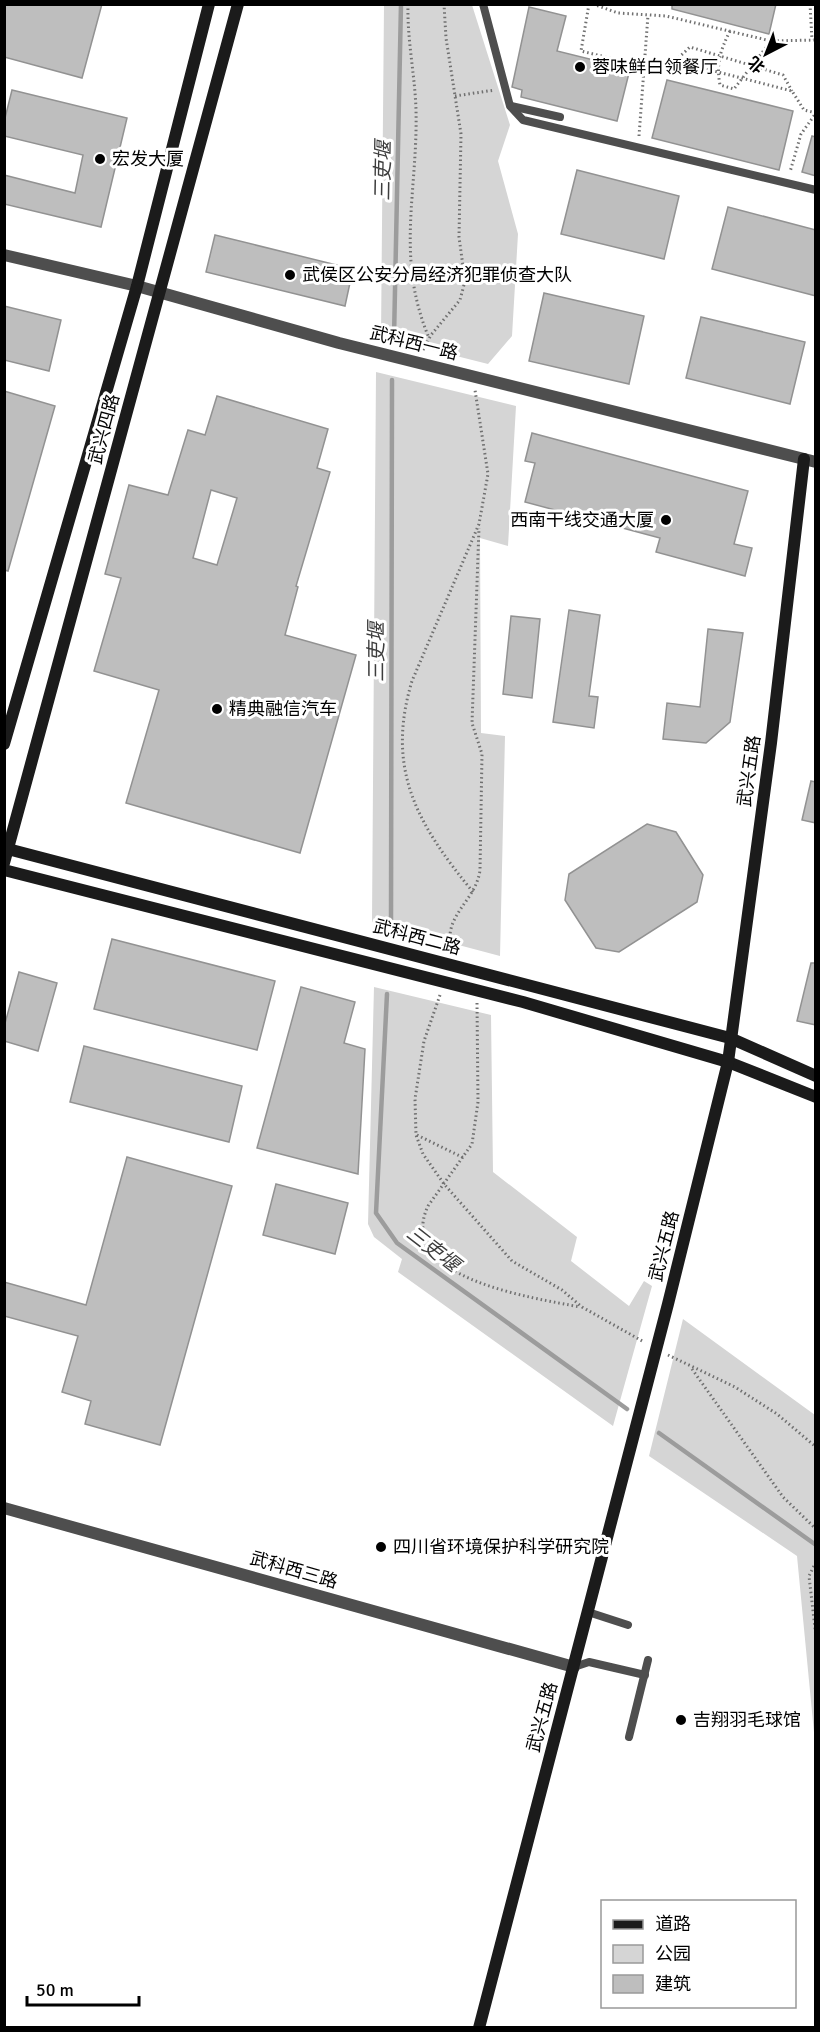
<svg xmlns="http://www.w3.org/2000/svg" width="820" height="2032" font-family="Signika,'Noto Sans SC',sans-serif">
<rect width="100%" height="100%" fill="#fff"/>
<g fill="#d5d5d5">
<polygon points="384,5 472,5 510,125 498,161 518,234 512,336 488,364 381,337"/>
<polygon points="376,372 516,406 508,546 480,538 481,733 505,736 500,956 372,922"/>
<polygon points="374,987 491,1015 493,1172 577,1237 571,1261 629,1306 644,1281 652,1286 613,1426 398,1272 402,1259 374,1237 368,1224"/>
<polygon points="683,1319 815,1415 815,1743 797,1556 649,1456"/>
</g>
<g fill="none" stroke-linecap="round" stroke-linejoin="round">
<g stroke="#9c9c9c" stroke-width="4.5">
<polyline points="394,338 401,4"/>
<polyline points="391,923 392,380"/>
<polyline points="387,994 376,1213 397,1243 627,1409"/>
<polyline points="659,1433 816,1545"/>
</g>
</g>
<g fill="#bebebe" stroke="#929292" stroke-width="1.5" fill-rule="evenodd">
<polygon points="4,4 102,4 82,78 4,57"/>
<polygon points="672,4 776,4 769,34 672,9"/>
<polygon points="529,7 566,16 557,51 630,69 617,121 521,97 522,90 512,87"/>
<polygon points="667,80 793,111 779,170 652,138"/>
<polygon points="12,90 127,118 101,227 4,204 4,175 75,193 83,155 4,136 4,122"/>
<polygon points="812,136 816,137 816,176 802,172"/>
<polygon points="577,170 679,196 664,259 561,234"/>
<polygon points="728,207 816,230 816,296 712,269"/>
<polygon points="215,235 353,269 345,306 206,272"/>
<polygon points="544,293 644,316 629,384 529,361"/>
<polygon points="4,306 61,320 49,371 4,360"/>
<polygon points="701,317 805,342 790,404 686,378"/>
<polygon points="4,391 55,406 8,571 4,570"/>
<path d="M217,396l111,33 -11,39 13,4 -34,114 2,1 -13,48 71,20 -56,198 -174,-50 33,-113 -65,-19 27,-93 -16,-4 24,-89 39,10 20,-65 17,5zM211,490l26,8 -20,67 -24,-7z"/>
<polygon points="532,433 748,491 734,544 752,548 745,576 656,552 660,538 525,502 535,463 525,461"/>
<polygon points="569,610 600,615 589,696 598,697 594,728 553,722"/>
<polygon points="511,616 540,619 532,698 503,694"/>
<polygon points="708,629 743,633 730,722 706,743 663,739 667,703 700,707"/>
<polygon points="811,781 816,782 816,823 802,820"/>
<polygon points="647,824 676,832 703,875 697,902 619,952 596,948 565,900 569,874"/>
<polygon points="112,939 275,981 257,1050 94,1009"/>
<polygon points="811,963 816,963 816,1025 797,1021"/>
<polygon points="19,972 57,983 38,1051 4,1041 4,1027"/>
<polygon points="301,987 355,1002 344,1043 365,1049 358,1174 257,1148"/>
<polygon points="84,1046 242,1086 229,1142 70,1102"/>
<polygon points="127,1157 232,1186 160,1445 85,1424 91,1401 62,1392 78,1336 4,1316 4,1282 86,1305"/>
<polygon points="276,1184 348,1203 335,1254 263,1235"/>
</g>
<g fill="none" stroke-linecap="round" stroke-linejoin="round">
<g stroke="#707070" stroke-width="3" stroke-dasharray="1.5 3" stroke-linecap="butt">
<path d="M408,4c-1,36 7,71 8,106 2,82 -21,147 13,228"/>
<polyline points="589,4 581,51 622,61 675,61 792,91 804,110 816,113 801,134 790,172"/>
<polyline points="593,4 618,13 666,16 771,41 816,40"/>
<polyline points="810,4 812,40"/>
<path d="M730,31c-10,20 -14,33 -10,54l14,4 37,-48"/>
<polyline points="675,61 690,47 783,75 792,91"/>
<polyline points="455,96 495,90"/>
<polyline points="639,136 648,15"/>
<polyline points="423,350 431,335 460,300 465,281 459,237 461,134 446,38 444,4"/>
<path d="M473,892c-55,-67 -88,-122 -61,-211l67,-157 9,-50 -13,-84"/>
<path d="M452,951c-11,-35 24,-49 28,-81l2,-116 -10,-31 7,-195"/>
<polyline points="440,995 424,1041 415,1099 416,1135 423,1154 444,1184 512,1261 562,1290 582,1307 644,1342"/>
<path d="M477,1003l1,99 -6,42 -44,62c-34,73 107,92 152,101"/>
<polyline points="417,1135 464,1158"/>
<polyline points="668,1355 735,1387 777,1414 816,1447"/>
<polyline points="692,1369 783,1497 816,1529"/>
<polyline points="816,1562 809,1576 816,1637"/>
</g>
<g stroke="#4e4e4e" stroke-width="8">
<polyline points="483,4 510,106 523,120 816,190"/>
<polyline points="511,106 560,117"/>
<polyline points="588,1612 628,1625"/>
<polyline points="574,1667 589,1662 645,1675"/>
<polyline points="629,1737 648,1660"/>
</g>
<g stroke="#4e4e4e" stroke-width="12">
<polyline points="4,255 137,286 339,343 816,462"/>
<polyline points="4,1508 574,1667"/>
</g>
<g stroke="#1b1b1b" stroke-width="12">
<polyline points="4,744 137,286 209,4"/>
<polyline points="4,848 730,1038 816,1076"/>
<polyline points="4,863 238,4"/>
<polyline points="4,870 523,1002 728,1062 816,1097"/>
<polyline points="479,2028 668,1304 728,1062 771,743 804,459"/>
</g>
</g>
<g fill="#000" stroke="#fff" stroke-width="2">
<circle cx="580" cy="67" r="6"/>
<circle cx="100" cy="159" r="6"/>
<circle cx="290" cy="275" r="6"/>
<circle cx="666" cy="520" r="6"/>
<circle cx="217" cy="709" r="6"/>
<circle cx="381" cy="1547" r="6"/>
<circle cx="681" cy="1720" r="6"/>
</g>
<g text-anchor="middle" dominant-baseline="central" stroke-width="6" stroke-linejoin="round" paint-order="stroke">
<g font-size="18" fill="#000" stroke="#fff" text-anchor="start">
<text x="592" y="67">蓉味鲜白领餐厅</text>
<text x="112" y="159">宏发大厦</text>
<text x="302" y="275">武侯区公安分局经济犯罪侦查大队</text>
<text x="654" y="520" text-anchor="end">西南干线交通大厦</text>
<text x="229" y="709">精典融信汽车</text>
<text x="393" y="1547">四川省环境保护科学研究院</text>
<text x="693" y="1720">吉翔羽毛球馆</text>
</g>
<g font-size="18" fill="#000" stroke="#fff">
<text transform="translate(414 343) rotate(14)">武科西一路</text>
<text transform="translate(104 429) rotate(-75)">武兴四路</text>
<text transform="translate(749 771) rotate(-82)">武兴五路</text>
<text transform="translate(417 937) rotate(15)">武科西二路</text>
<text transform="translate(664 1246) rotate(-76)">武兴五路</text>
<text transform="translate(294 1570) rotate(16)">武科西三路</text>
<text transform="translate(542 1717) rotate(-75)">武兴五路</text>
</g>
<g font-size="20" font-style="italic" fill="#3d3d3d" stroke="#fff">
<text transform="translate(383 171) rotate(-89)">三吏堰</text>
<text transform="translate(376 652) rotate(-90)">三吏堰</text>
<text transform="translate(433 1249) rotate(38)">三吏堰</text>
</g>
</g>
<rect width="820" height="2032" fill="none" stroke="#000000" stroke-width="12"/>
<rect x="601" y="1900" width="195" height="108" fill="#ffffff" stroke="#999999" stroke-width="1.5"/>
<rect x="613" y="1920" width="30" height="9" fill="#1b1b1b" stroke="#999999" stroke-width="1.5"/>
<text x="655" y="1930" font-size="18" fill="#000000">道路</text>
<rect x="613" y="1945" width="30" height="18" fill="#d5d5d5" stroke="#999999" stroke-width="1.5"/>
<text x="655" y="1960" font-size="18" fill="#000000">公园</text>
<rect x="613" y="1975" width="30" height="18" fill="#bebebe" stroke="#999999" stroke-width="1.5"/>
<text x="655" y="1990" font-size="18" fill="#000000">建筑</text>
<g transform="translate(766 54) rotate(222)" stroke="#ffffff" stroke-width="4.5" paint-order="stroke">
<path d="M0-4.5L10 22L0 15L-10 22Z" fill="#000000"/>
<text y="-9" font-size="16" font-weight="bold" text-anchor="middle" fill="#000000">北</text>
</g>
<path d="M27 1996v9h112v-9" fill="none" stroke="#000000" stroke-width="3"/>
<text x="36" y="1996" font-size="18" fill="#000000" stroke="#ffffff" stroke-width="4.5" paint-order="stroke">50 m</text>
</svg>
